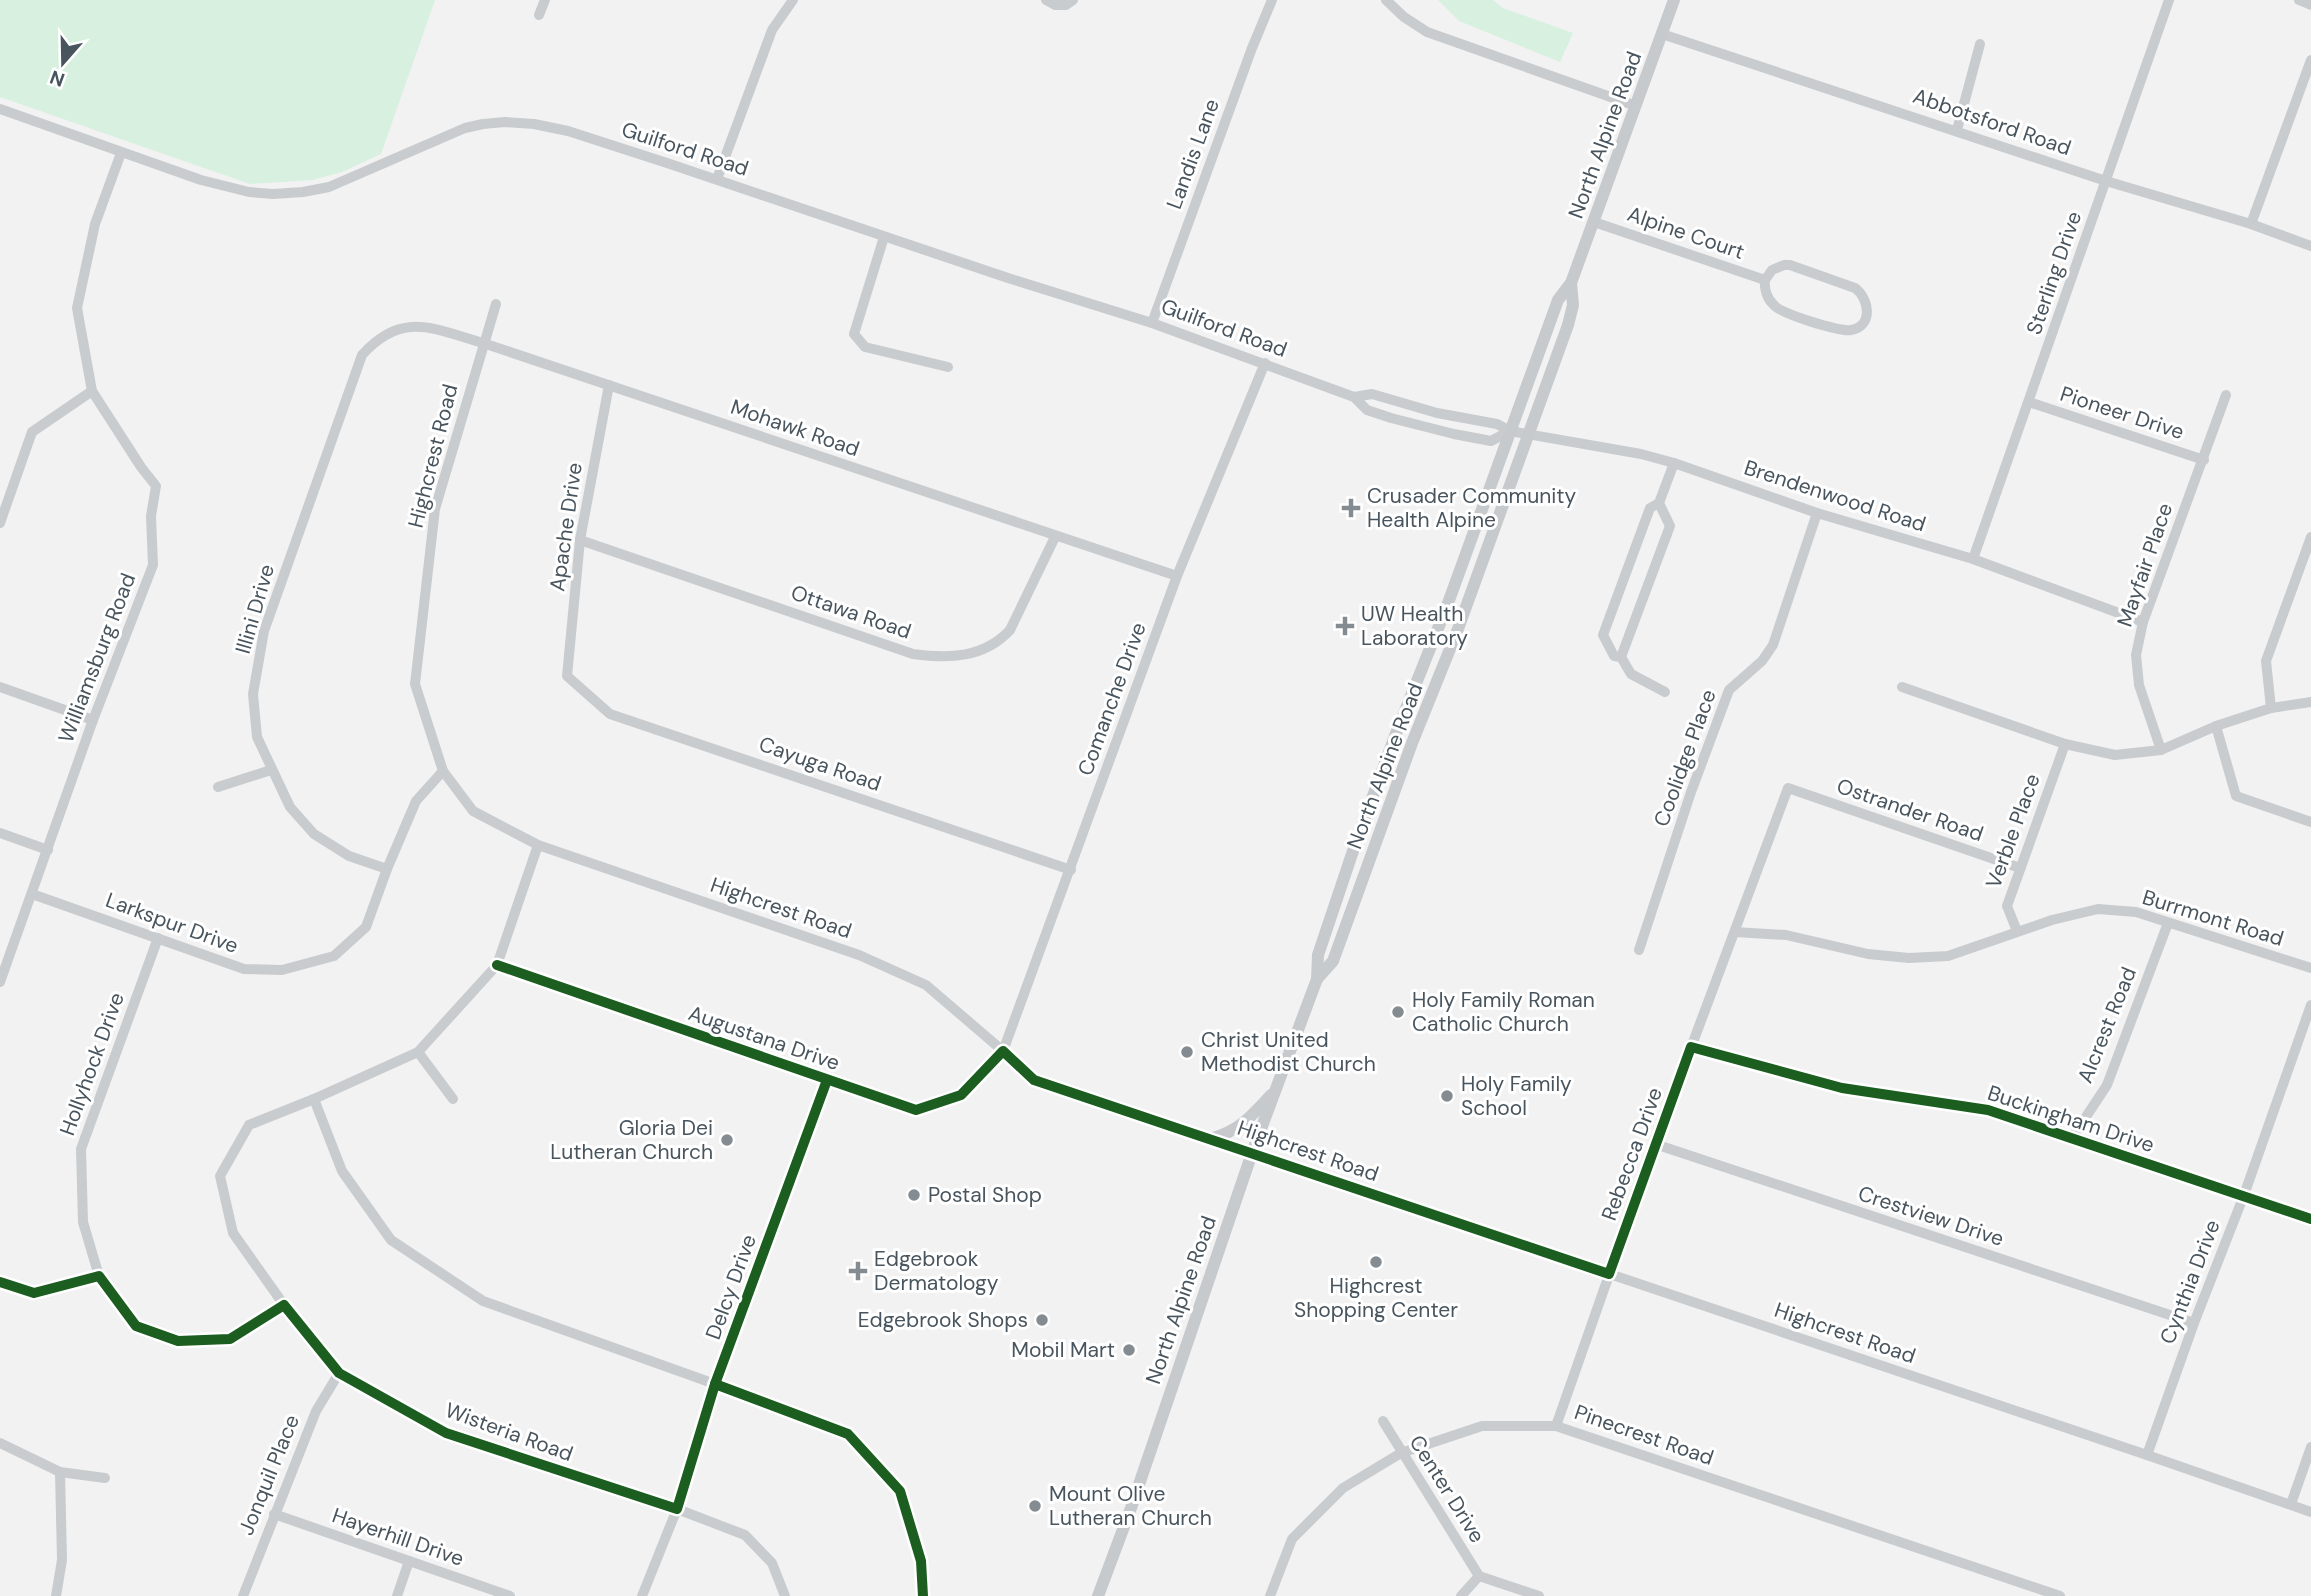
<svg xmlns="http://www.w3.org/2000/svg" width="2311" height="1596" font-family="'DM Sans',sans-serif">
<rect width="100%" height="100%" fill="#f2f2f2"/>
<g fill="#d7f0e0">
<polygon points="0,0 435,0 381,154 342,172 312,180 250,184 0,97"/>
<polygon points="1438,0 1493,0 1503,8 1573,33 1560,62 1459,21"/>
</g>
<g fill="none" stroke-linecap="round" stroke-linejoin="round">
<g stroke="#c9ccce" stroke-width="10">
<polyline points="1046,0 1055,5 1066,5 1073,0"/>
<polyline points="1386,0 1404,17 1427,32 1636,106"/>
<polyline points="2299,0 2311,5"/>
<polyline points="539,15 545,0"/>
<polyline points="1662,34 2106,181 2251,224 2311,246"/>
<polyline points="0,109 201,180 249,192 273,194 303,192 329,187 465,128 483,124 505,122 534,124 568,131 667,163 1008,278 1152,323 1354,397 1367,410 1391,418 1454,434 1491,441 1510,431"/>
<polyline points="1957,130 1980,44"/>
<polyline points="717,179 772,30 793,0"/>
<polyline points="1594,222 1765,280"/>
<polyline points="2251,224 2311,60"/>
<polyline points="884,237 854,334 865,347 948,367"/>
<path d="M1784,265h6l65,23c14,10 19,38 -4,42 -11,2 -70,-16 -77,-25 -7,-6 -10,-16 -9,-25l7,-10z"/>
<polyline points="496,304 435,509 415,684 443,771 473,811 538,845 859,955 926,985 1003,1051 1034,1080 2147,1455 2311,1512"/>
<polyline points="1152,323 1252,48 1272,0"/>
<polyline points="609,385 580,540 567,676 610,714 1071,870"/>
<polyline points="1354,397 1372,394 1437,413 1497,424 1510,431 1641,454 1674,463 1817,513 1973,559 2143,622"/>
<polyline points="2029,402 2204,460"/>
<polyline points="1659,503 1670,526 1621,657 1614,656 1603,635 1650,508 1659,503 1674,463"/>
<polyline points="0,523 32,432 92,391"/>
<path d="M580,540l333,114c36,5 71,4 97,-24l45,-93"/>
<polyline points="1973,559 2169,0"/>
<polyline points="1621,657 1631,674 1665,692"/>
<polyline points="0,687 93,720"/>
<polyline points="1902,687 2065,744 2115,755 2161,750 2216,726 2271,708 2311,702"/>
<polyline points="2271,708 2266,661 2311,537"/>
<polyline points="2216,726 2236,796 2311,822"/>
<polyline points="2161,750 2139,685 2136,655 2143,622 2226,395"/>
<polyline points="218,787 271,770"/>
<polyline points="0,833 48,850"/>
<polyline points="538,845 497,965 418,1052 314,1099 249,1125 220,1176 233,1233 284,1305 339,1373 446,1433 677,1509 745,1535 772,1563 785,1596"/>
<path d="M387,869l-38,-13 -35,-22 -24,-27 -33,-70 -4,-43 11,-63 98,-276c40,-45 72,-26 121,-12l694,233"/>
<polyline points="32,894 244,969 282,970 334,956 366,927 387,869 416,801 443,771"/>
<polyline points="2017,931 2007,906 2065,744"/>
<polyline points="1735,932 1786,935 1868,954 1909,958 1948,956 2052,920 2098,909 2136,912 2311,968"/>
<polyline points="158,938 81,1149 83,1222 99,1276 136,1326 178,1341 230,1339 284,1305"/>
<polyline points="1639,950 1691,792 1729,690 1762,661 1773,645 1817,513"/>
<polyline points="497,965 916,1110 961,1095 1003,1051 1177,576 1265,363"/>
<polyline points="0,982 93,720 153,565 151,516 156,486 141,467 92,391 77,308 95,224 121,153"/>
<polyline points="1691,1047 1842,1088 1988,1110 2311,1219"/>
<polyline points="418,1052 453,1099"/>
<polyline points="314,1099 342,1171 391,1240 483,1301 715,1384 848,1434 900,1491 921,1561 923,1596"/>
<polyline points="2072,1138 2107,1085 2168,923"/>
<polyline points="1655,1144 2194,1323"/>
<polyline points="0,1282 34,1293 99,1276"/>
<polyline points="1383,1421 1479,1576"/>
<polyline points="1556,1426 1655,1144 1788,788 2020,868"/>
<polyline points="0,1443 60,1472 105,1478"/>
<polyline points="2147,1455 2194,1323 2244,1195 2311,1005"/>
<polyline points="2291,1504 2311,1447"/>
<polyline points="274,1514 510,1596"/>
<polyline points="1479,1576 1539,1596"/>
<polyline points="56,1596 62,1560 60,1472"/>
<polyline points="243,1596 316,1411 339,1373"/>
<polyline points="397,1596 409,1561"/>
<polyline points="642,1596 677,1509 715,1384 827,1080"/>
<polyline points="1270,1596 1292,1539 1343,1488 1401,1453 1482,1426 1556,1426 2060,1596"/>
<polyline points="1461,1596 1479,1576"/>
</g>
<g stroke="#c7cacd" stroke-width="12">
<polyline points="1317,979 1333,961 1412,743 1458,629 1568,325 1573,305 1571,283"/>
<path d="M1210,1139c29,-8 41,-22 61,-44"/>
<polyline points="1098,1596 1131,1508 1252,1153 1317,979 1318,955 1355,845 1395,736 1447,606 1558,300 1571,283 1674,0"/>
</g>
<defs>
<g id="cycleway">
<polyline points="497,965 916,1110 961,1095 1003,1051 1034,1080 1609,1274 1691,1047 1842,1088 1988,1110 2311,1219"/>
<polyline points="0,1282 34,1293 99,1276 136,1326 178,1341 230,1339 284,1305 339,1373 446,1433 677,1509 715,1384 827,1080"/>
<polyline points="715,1384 848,1434 900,1491 921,1561 923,1596"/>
</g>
</defs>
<use href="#cycleway" stroke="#fff" stroke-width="15"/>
<use href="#cycleway" stroke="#1b5e20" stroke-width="10"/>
</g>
<g fill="#848c92" stroke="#fff" stroke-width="2.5">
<path d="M1347.5 497.5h7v7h7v7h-7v7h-7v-7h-7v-7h7z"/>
<path d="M1341.5 615.5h7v7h7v7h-7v7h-7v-7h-7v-7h7z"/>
<circle cx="1398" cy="1012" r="7"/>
<circle cx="1187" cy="1052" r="7"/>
<circle cx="1447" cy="1096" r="7"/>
<circle cx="727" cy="1140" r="7"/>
<circle cx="914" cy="1195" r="7"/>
<circle cx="1376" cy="1262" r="7"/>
<path d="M854.5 1260.5h7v7h7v7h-7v7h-7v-7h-7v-7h7z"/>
<circle cx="1042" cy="1320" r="7"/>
<circle cx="1129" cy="1350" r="7"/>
<circle cx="1035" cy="1506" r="7"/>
</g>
<g text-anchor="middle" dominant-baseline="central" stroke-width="6" stroke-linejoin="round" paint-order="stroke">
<g font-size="21" fill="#49555e" stroke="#fff">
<text transform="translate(1992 122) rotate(19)">Abbotsford Road</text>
<text transform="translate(1605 135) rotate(-70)">North Alpine Road</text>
<text transform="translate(685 149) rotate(18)">Guilford Road</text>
<text transform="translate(1193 154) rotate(-70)">Landis Lane</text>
<text transform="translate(1686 233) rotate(19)">Alpine Court</text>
<text transform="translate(2054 273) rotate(-71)">Sterling Drive</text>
<text transform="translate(1224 328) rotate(20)">Guilford Road</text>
<text transform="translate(2122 413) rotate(18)">Pioneer Drive</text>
<text transform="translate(795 428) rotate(19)">Mohawk Road</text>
<text transform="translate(433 456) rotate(-76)">Highcrest Road</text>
<text transform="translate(1835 496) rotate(18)">Brendenwood Road</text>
<text transform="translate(566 527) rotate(-82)">Apache Drive</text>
<text transform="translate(2145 565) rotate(-71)">Mayfair Place</text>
<text transform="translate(255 609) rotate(-74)">Illini Drive</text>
<text transform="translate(851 612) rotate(19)">Ottawa Road</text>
<text transform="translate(97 658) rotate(-69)">Williamsburg Road</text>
<text transform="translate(1112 699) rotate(-70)">Comanche Drive</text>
<text transform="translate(1685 758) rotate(-70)">Coolidge Place</text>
<text transform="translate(820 764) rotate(19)">Cayuga Road</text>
<text transform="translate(1385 766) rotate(-69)">North Alpine Road</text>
<text transform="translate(1910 810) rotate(19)">Ostrander Road</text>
<text transform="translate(2013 831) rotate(-70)">Verble Place</text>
<text transform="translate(781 908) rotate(19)">Highcrest Road</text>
<text transform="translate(2213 918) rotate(17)">Burrmont Road</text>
<text transform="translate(172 923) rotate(20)">Larkspur Drive</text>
<text transform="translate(2107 1025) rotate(-68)">Alcrest Road</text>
<text transform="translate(764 1038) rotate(19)">Augustana Drive</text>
<text transform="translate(92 1064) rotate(-70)">Hollyhock Drive</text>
<text transform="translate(2071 1119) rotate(18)">Buckingham Drive</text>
<text transform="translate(1308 1151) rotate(19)">Highcrest Road</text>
<text transform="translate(1632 1154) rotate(-70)">Rebecca Drive</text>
<text transform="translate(1931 1216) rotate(18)">Crestview Drive</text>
<text transform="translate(2190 1282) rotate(-69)">Cynthia Drive</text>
<text transform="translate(731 1287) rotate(-70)">Delcy Drive</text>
<text transform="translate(1181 1300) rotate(-71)">North Alpine Road</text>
<text transform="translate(1845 1333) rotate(19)">Highcrest Road</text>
<text transform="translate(509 1432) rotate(20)">Wisteria Road</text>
<text transform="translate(1644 1435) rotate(19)">Pinecrest Road</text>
<text transform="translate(269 1475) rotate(-68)">Jonquil Place</text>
<text transform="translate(1447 1489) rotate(58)">Center Drive</text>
<text transform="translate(398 1537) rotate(19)">Hayerhill Drive</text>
</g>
<g font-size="21" fill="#49555e" stroke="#fff" text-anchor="start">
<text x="1367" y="496">Crusader Community<tspan x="1367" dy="24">Health Alpine</tspan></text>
<text x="1361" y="614">UW Health<tspan x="1361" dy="24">Laboratory</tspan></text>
<text x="1412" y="1000">Holy Family Roman<tspan x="1412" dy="24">Catholic Church</tspan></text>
<text x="1201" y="1040">Christ United<tspan x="1201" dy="24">Methodist Church</tspan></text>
<text x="1461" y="1084">Holy Family<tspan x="1461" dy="24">School</tspan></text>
<text x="713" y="1128" text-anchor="end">Gloria Dei<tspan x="713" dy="24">Lutheran Church</tspan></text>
<text x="928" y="1195">Postal Shop</text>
<text x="874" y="1259">Edgebrook<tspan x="874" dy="24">Dermatology</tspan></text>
<text x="1376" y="1286" text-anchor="middle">Highcrest<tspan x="1376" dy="24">Shopping Center</tspan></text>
<text x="1028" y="1320" text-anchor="end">Edgebrook Shops</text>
<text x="1115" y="1350" text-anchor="end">Mobil Mart</text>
<text x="1049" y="1494">Mount Olive<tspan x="1049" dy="24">Lutheran Church</tspan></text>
</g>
</g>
<g transform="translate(63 63) rotate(200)" stroke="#ffffff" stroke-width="5" paint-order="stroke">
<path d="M0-5L12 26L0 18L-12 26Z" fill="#49555e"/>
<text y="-10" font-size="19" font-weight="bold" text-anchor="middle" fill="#49555e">N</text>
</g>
</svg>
